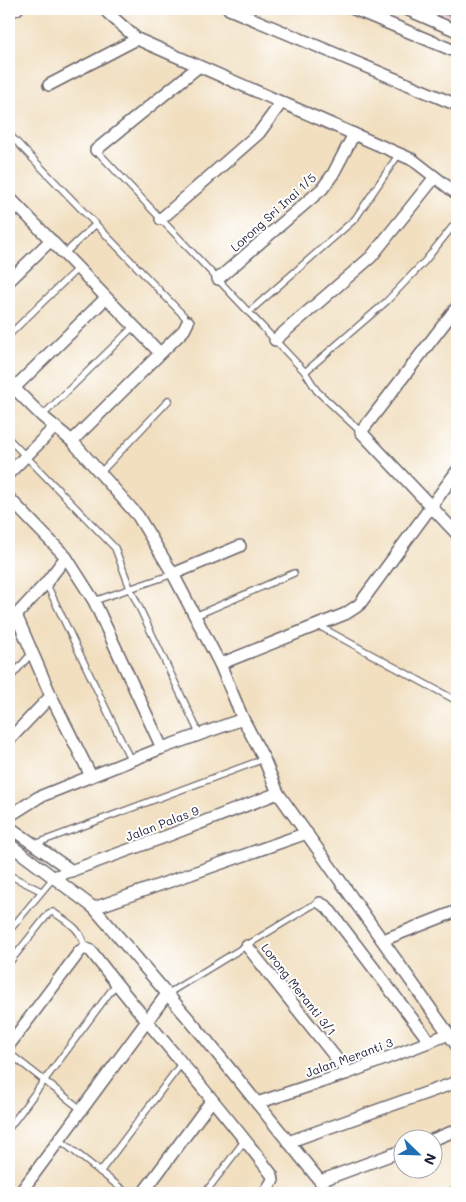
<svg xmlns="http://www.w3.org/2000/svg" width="466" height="1202" font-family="Mali,sans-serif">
<rect width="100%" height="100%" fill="#fff"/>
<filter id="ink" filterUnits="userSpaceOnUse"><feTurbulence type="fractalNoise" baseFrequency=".02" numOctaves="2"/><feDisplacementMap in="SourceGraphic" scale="10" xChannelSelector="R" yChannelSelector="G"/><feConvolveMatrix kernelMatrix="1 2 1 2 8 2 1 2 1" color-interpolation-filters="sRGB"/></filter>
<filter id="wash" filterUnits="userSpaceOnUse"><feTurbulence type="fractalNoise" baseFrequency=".0096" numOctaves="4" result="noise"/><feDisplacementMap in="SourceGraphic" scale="20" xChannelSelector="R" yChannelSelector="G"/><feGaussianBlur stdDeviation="1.12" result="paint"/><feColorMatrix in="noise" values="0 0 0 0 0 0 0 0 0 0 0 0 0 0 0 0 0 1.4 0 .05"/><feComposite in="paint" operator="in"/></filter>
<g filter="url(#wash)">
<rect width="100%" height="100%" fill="#f1dfc0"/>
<g id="blocks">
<polygon fill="#d296ae" points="434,9 457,9 457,19"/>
</g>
</g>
<g filter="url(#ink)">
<use href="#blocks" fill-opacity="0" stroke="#6a646a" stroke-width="1"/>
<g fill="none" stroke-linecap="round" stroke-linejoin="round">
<defs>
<g id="lane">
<polyline points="9,134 184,316 188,322"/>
<polyline points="96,150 305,372 317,391 361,432"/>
<polyline points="9,218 19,208"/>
<polyline points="64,254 96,224"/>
<polyline points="249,312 355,219 399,154"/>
<polyline points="9,335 78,268"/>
<polyline points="305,372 386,302 425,261 457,221"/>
<polyline points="42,416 134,326"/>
<polyline points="9,439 115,548 130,588 200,735"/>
<polyline points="100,473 169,400"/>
<polyline points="46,583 131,761"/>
<polyline points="94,601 173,574"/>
<polyline points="195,616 294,573"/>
<polyline points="319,626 457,701"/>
<polyline points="9,679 32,653"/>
<polyline points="35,844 264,759"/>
<polyline points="9,875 41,891"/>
<polyline points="9,931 54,877"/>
<path d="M9,963l40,-50 4,-1c17,12 27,15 32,36"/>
<polyline points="167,994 311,906 320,903"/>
<polyline points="9,1053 82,1110"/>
<polyline points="9,1128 116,984"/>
<polyline points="60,1140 127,1193"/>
<polyline points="100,1172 181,1064"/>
<polyline points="320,1181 331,1193"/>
<polyline points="9,1192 11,1193"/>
<polyline points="205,1193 245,1140"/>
<polyline points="445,1193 457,1189"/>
</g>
<g id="street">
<polyline points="105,9 108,13 137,39 413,160 457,194"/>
<polyline points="229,9 457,105"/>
<polyline points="354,9 457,52"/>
<polyline points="406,9 457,31"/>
<polyline points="9,12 17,9"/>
<polyline points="49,85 137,39"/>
<polyline points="96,150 198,67"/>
<polyline points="9,197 160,353"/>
<polyline points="161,219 259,133 281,103"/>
<polyline points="218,279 322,189 333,174 354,134"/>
<polyline points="9,281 51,240"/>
<polyline points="457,307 361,432 457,534"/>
<polyline points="275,340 371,257 435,177"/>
<polyline points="9,383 42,416 72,441 138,516 173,574 220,664 243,719 264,759 278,793 457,1046"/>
<polyline points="14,388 106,298"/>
<polyline points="72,441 184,330 188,322"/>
<polyline points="9,473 55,427"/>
<polyline points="9,498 66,557 94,601 162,748"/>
<polyline points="173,574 240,546"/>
<polyline points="16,615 51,696 91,776"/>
<polyline points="9,623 46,583 66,557"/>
<polyline points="220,664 345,614 359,605 457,471"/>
<polyline points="9,740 51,696"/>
<polyline points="9,816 39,797 162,748 243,719"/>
<polyline points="9,827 72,871"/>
<polyline points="9,844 94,908 204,1037 320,1181 404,1150"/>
<polyline points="54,877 167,836 278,793"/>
<polyline points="320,903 327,907 430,1042"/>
<polyline points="94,908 307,833"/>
<polyline points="383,940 457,911"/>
<polyline points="247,946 348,1073"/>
<path d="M9,1045l71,-94 5,-3 6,3c58,76 123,147 181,224l1,5 -8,13"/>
<polyline points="257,1103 348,1073 449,1034"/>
<polyline points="432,1140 457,1130"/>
<polyline points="288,1142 457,1082"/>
<polyline points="20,1193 167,994"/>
<polyline points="143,1193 212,1100"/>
</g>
</defs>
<use href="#lane" stroke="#6a646a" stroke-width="8"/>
<use href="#street" stroke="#6a646a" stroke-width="14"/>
<use href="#lane" stroke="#fff" stroke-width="5.5"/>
<use href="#street" stroke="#fff" stroke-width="11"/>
</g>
</g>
<g text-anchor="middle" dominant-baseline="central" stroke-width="4" stroke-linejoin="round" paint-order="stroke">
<g font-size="12" fill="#22223b" stroke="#fff">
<text transform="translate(273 212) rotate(-42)">Lorong Sri Inai 1/5</text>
<text transform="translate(162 823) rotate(-21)">Jalan Palas 9</text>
<text transform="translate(299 989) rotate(52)">Lorong Meranti 3/1</text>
<text transform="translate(349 1057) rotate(-20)">Jalan Meranti 3</text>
</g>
</g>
<rect width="466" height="1202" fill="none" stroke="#fff" stroke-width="30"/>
<g transform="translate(418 1154) rotate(113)"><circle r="24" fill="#ffffff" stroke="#a7a7b1"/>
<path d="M0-4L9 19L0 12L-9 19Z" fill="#1f6fb2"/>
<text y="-8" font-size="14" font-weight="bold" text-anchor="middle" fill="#22223b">N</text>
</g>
</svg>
